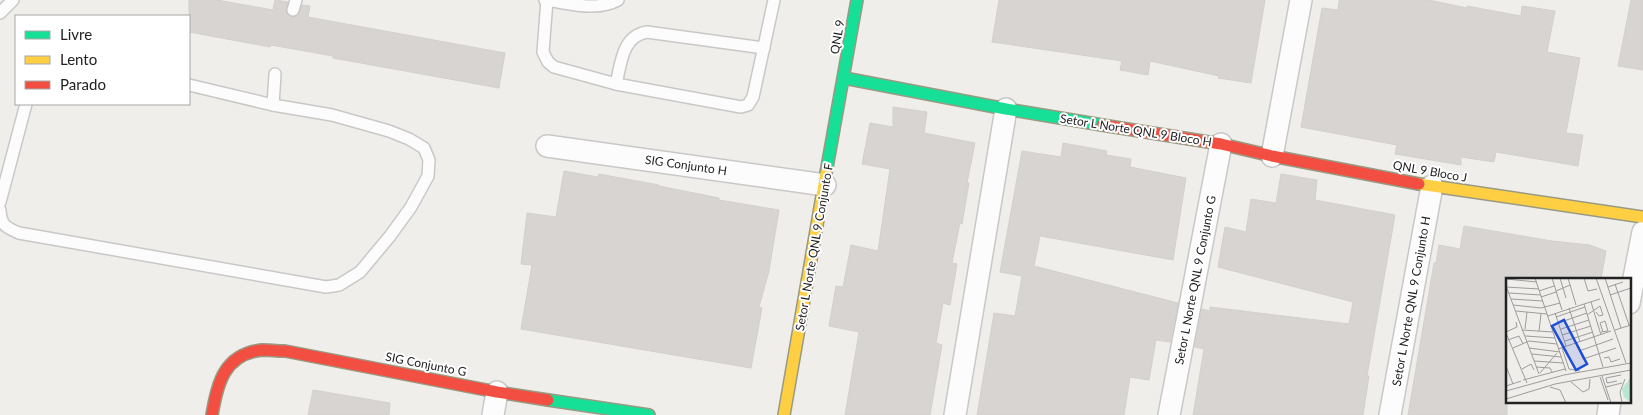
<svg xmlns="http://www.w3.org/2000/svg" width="1643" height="415" font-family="Lato,sans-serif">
<rect width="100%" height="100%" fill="#f0eeeb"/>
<g fill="#d7d4d2" stroke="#d3d0cc">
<polygon points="189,0 217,0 273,10 275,0 276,0 288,2 286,12 291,17 298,15 302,5 310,6 308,17 505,53 499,88 333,58 333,56 271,45 270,47 189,32"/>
<polygon points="999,0 1265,0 1251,83 1218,78 1219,76 1150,61 1148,75 1120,70 1122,61 992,42"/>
<polygon points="1339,0 1429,0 1467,8 1467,6 1521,16 1522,6 1555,11 1547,52 1580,58 1566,133 1583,135 1578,166 1496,152 1494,162 1461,157 1461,165 1395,154 1397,145 1301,127 1322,8 1338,10"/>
<polygon points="1631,0 1643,0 1643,70 1618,66"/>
<polygon points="893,107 927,112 924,133 975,143 967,183 969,183 962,224 960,223 952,263 957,264 950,305 943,303 936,343 942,345 930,415 845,415 859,332 829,326 836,286 843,287 851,245 878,251 890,169 862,164 870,123 893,127"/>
<polygon points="1063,143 1107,151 1106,155 1131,159 1130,167 1186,178 1173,260 1040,236 1034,266 1178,303 1170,342 1156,340 1149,380 1130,377 1124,415 977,415 994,313 1015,316 1022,276 1000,272 1022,151 1061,157"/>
<polygon points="564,171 598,177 599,174 659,185 659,186 719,198 719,200 779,210 769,271 759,307 762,308 751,368 521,329 532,265 521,264 527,213 556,217"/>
<polygon points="1281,174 1317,180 1315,200 1395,215 1367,376 1369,376 1363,415 1193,415 1204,349 1195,347 1202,309 1210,311 1210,307 1349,324 1353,302 1218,267 1225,227 1246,232 1251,199 1276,203"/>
<polygon points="1464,226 1552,241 1590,245 1606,251 1601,279 1507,279 1507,415 1408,415 1434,263 1436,263 1439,245 1460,249"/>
<polygon points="313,390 390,403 389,415 308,415"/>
</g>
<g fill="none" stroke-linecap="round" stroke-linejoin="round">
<defs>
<g id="lane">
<path d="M545,0c24,3 51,12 73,0"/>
<polyline points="547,0 543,52 548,62 554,67 616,84 741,107 748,105 753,97 774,0"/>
<polyline points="293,10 296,0"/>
<polyline points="0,13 13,0"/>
<path d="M616,84c5,-20 6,-48 31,-52l117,16"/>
<polyline points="273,105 275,74"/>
<polyline points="0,202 26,104"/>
<path d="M0,210c1,15 5,17 19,23l307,54 13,-2 21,-13 30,-36 21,-29 17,-31 1,-16 -5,-12 -15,-9 -20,-8 -57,-16 -59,-10 -84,-20"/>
</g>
<g id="street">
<polyline points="547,146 825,185"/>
<polyline points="1272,156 1301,0"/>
<polyline points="1629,303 1643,232"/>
<polyline points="493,415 497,392"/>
<polyline points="955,415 1006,109"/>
<polyline points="1169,415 1221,144"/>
<polyline points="1390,415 1432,186"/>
<polyline points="1608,415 1610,401"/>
</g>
<g id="fast">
<polyline points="844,78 1006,109 1102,125"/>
<polyline points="826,173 857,0"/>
<polyline points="548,400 649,415"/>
</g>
<g id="slow">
<polyline points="1419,184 1643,217"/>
<polyline points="784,415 826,173"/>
</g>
<g id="jam">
<polyline points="1102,125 1221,144 1272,156 1419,184"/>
<path d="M212,415c5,-31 12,-61 50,-65 7,0 15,1 23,1l212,41 51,8"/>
</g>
</defs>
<use href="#lane" stroke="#c9c8c7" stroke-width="14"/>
<use href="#street" stroke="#c9c8c7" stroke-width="24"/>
<use href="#fast" stroke="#999a82" stroke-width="14"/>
<use href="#slow" stroke="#999a82" stroke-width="14"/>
<use href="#jam" stroke="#999a82" stroke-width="14"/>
<use href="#lane" stroke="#fdfcfc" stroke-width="11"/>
<use href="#street" stroke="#fdfcfc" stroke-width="21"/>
<use href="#fast" stroke="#16e098" stroke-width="11"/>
<use href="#slow" stroke="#ffcf43" stroke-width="11"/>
<use href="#jam" stroke="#f24e42" stroke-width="11"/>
</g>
<g text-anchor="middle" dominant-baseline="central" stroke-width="4" stroke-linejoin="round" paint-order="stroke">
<g font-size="12" fill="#222" stroke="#fff">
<text transform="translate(837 37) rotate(-80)">QNL 9</text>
<text transform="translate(1136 130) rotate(9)">Setor L Norte QNL 9 Bloco H</text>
<text transform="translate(686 165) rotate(8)">SIG Conjunto H</text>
<text transform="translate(1430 171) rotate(10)">QNL 9 Bloco J</text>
<text transform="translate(814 247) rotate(-80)">Setor L Norte QNL 9 Conjunto F</text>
<text transform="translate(1195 280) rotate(-79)">Setor L Norte QNL 9 Conjunto G</text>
<text transform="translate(1411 301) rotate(-80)">Setor L Norte QNL 9 Conjunto H</text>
<text transform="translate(426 364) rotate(11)">SIG Conjunto G</text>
</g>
</g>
<g transform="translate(1506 278)">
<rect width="125" height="125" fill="#f0eeeb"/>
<path d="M125,99v26l-7,-6 -2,-8z" fill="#b7e6d2"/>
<path fill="none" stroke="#9e9c9b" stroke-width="1" d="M29,0l31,93M46,0l10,32M54,0l6,20M62,0l8,27M78,0l4,13 9,-2M90,0l30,85M99,0l16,50M0,1l31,3M109,6l14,41M0,8l33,88M0,9l33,2M102,9l15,-5M33,13l15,-5M50,13l14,-6M3,15l32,2M104,17l21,-7M35,19l15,-5M5,21l32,2M85,24l10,33M78,26l16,-5M7,27l28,3 19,-5M63,30l11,34M10,33l31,3M49,35l11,33M81,37l13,-9 3,9 -4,1 -3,-4M42,38l36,-12 19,63M50,39l29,-10M52,45l29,-10M19,51l2,-17M55,51l28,-9M16,52l31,2M109,52l16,-5M33,53l2,-17M0,54l11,-5 -1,-5M95,54l7,-1 -3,-10 -5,2 3,9M0,55l21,50M56,57l29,-9M19,58l30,2M2,62l11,-4 4,8M59,63l28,-9M71,65l6,16 33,-11M7,70l16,-7 28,3M23,70l31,4M56,70l7,21 11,2M52,71l53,-18M73,73l34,-12M26,76l29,3M98,80l5,-1 2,5 9,-3M28,83l29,2M0,88l7,18M30,89l14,1 2,4M16,91l9,-5 3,6M34,95l17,-20M96,98l9,27M94,99l8,23M17,102l42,-11M111,103l-10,2 -1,-5 15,-3M65,104l12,10 6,-3 1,-10M0,108l15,-5M44,109l10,3 6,13M100,109l16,-4M0,113l58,-16 67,-12M0,121l49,-15 76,-14M116,125l-2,-11 5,-13"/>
<path fill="#1d4ed8" fill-opacity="0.15" stroke="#1d4ed8" stroke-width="2.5" d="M58,42l23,44 -11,6 -24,-44z"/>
<rect width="125" height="125" fill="none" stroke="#222" stroke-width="2.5"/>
</g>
<rect x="15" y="15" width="175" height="90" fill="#ffffff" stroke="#a7a7a7"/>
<rect x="25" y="31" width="25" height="8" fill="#16e098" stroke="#a7a7a7"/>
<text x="60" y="40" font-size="15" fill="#222222">Livre</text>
<rect x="25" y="56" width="25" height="8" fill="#ffcf43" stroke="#a7a7a7"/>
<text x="60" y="65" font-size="15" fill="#222222">Lento</text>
<rect x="25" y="81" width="25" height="8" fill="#f24e42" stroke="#a7a7a7"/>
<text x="60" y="90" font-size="15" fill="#222222">Parado</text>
</svg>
